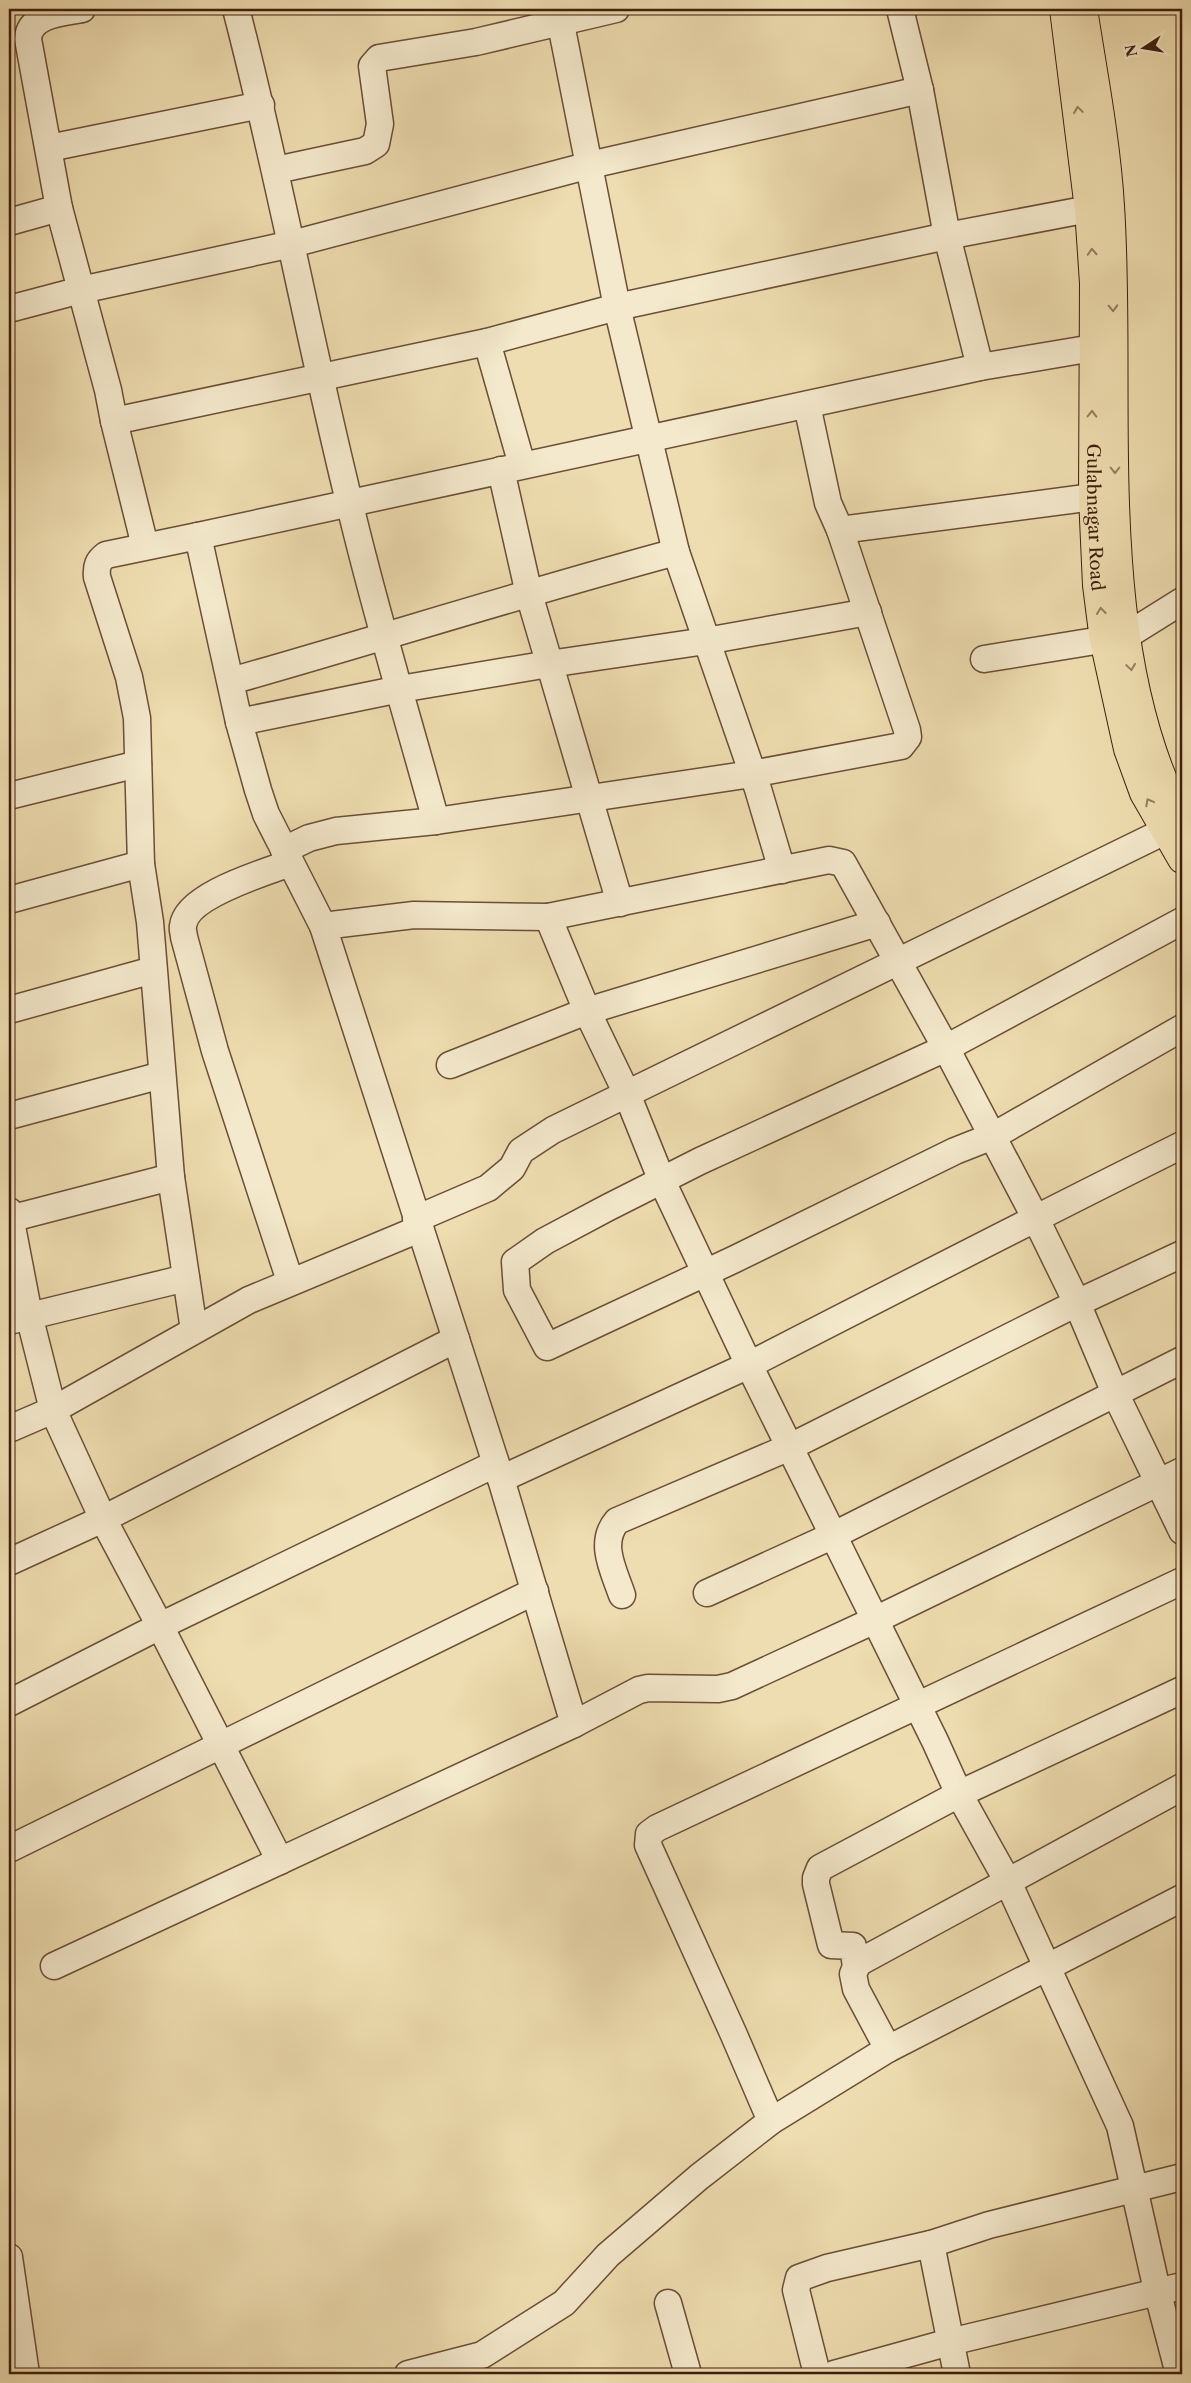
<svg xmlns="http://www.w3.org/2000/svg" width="1191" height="2383" font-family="'Libre Caslon Text',serif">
<rect width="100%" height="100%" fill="#eeddb0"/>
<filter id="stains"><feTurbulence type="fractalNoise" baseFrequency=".004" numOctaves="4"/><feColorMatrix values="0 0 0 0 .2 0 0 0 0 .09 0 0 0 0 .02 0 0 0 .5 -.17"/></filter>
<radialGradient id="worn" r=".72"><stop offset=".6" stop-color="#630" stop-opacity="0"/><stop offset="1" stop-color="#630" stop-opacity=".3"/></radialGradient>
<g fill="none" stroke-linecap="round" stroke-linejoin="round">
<defs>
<g id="minor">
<path d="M82,9c-19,4 -53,5 -54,30l31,169 49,182 6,31 31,125"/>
<path d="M236,9c43,164 73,331 114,496 25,106 57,210 86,316"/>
<polyline points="558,9 617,307 676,552 758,789 782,870"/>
<polyline points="900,9 920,90 947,236 980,367"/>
<polyline points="49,148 261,105"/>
<polyline points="276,170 365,151 376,144 380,124 372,66 379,58 476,42 616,9"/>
<polyline points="9,222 59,208"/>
<polyline points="9,309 81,290 292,244 590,165 920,90"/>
<polyline points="487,342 522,465"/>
<polyline points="807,405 828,503 840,530"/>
<polyline points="114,421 487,342 617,307 947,236 1110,205"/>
<polyline points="501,470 529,594 620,903"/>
<polyline points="198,536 239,722 258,790 266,814 323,926 501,1479"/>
<polyline points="984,659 1126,636 1182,601"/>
<path d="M231,681c148,-42 296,-89 445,-129"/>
<polyline points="239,722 400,689 549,664 706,641 868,612"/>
<polyline points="9,796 138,764"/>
<polyline points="284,850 309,838 336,831 436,821 752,774 901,746 908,737 907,730 840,530 1093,497"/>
<path d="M290,863c-26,10 -104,32 -107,63 -1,3 1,8 1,11l31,114 75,230"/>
<polyline points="9,900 141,864"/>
<polyline points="1182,921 946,1048 700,1161 607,1208 545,1241 515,1262 517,1290 547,1347 735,1259 955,1151 993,1136 1182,1028"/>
<polyline points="323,926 414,915 548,917"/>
<polyline points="9,1010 153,970"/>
<polyline points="450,1065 587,1011 877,923"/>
<polyline points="9,1116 162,1075"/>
<path d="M1182,1145c-145,72 -289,146 -433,220l-87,-184 -35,-87 -40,-83 -39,-94 281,-57 14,3 103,185 90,171 41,84 38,90 67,138"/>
<polyline points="9,1211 29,1315 53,1410 103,1519 160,1626 280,1861"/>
<polyline points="9,1219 171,1177"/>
<polyline points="416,1219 488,1188 512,1168 521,1151 553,1130 1165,831"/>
<polyline points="9,1321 186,1278"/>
<path d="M194,1330l-23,-153 -21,-255 -9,-58 -4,-146 -8,-41 -32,-100c-1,-11 1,-16 9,-22l92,-19 782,-169 113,-19"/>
<polyline points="9,1429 53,1410 249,1300 419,1229"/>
<polyline points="9,1562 103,1519 456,1339"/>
<polyline points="707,1593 834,1535 1182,1360"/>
<path d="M622,1595c-8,-24 -24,-52 -5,-74l173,-74 287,-144 105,-49"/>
<polyline points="9,1703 160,1626 495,1464"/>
<polyline points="574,1724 639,1690 648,1688 718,1689 732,1686 875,1620 1182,1471"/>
<polyline points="9,1849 535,1591"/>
<polyline points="54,1966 574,1724 501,1479 749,1365 935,1741 959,1794 1008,1882 1120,2126 1157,2290 1179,2374"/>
<polyline points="856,1967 853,1946 831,1945 816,1884 816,1878 820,1868 959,1794 1182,1690"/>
<polyline points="888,2049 856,1989 853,1974 858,1963 1182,1787"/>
<polyline points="771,2121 734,2035 648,1845 649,1834 657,1828 1182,1581"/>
<polyline points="931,2244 957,2374"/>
<polyline points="9,2257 26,2374"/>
<polyline points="668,2303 688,2374"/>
<polyline points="408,2374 482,2355 564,2303 608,2255 699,2177 771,2121 888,2049 1182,1898"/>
<polyline points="817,2374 796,2290 799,2278 827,2268 931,2244 989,2225 1182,2177"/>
<polyline points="834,2374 950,2342 1182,2286"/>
</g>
<g id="major">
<path id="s1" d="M1064,9l25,200 5,74 -1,214 4,88 7,55 24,109 16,44 38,66"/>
<path d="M1083,9c10,65 23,131 27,197 13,195 -22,438 72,615"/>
</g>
</defs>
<use href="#minor" stroke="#6b4e37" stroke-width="29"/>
<use href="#major" stroke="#3f1e0f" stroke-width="30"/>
<use href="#minor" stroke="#f4e9cc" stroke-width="26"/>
<use href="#major" stroke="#eeddb0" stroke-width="28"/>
</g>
<defs><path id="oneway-chevron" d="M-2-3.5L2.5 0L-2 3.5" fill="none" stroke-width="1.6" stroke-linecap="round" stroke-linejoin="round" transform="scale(1.25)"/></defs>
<g stroke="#967e60">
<use href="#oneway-chevron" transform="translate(1078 110) rotate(-98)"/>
<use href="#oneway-chevron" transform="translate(1092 252) rotate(-93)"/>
<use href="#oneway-chevron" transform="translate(1113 308) rotate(88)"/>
<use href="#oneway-chevron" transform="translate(1092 414) rotate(-89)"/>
<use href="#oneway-chevron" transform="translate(1115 470) rotate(90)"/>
<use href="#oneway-chevron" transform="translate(1101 611) rotate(-97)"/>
<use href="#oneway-chevron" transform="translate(1131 667) rotate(82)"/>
<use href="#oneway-chevron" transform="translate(1149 802) rotate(-118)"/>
</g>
<g text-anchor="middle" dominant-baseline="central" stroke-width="5" stroke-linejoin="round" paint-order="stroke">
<g font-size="18" fill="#3f1e0f" stroke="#f4e9cc">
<text stroke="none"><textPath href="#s1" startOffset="510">Gulabnagar Road</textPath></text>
</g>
</g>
<rect width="1191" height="2383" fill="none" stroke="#eeddb0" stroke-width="30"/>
<rect x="10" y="10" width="1171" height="2363" fill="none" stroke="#3f1e0f" stroke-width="2.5"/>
<rect x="15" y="15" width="1161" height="2353" fill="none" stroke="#3f1e0f"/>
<g transform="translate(1144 48) rotate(258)" stroke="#f4e9cc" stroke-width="4" paint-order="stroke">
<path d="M0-4L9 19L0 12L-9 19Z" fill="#3f1e0f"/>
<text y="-8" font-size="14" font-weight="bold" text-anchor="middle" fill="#3f1e0f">N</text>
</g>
<rect width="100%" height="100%" filter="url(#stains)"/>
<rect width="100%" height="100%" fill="url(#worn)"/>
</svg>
